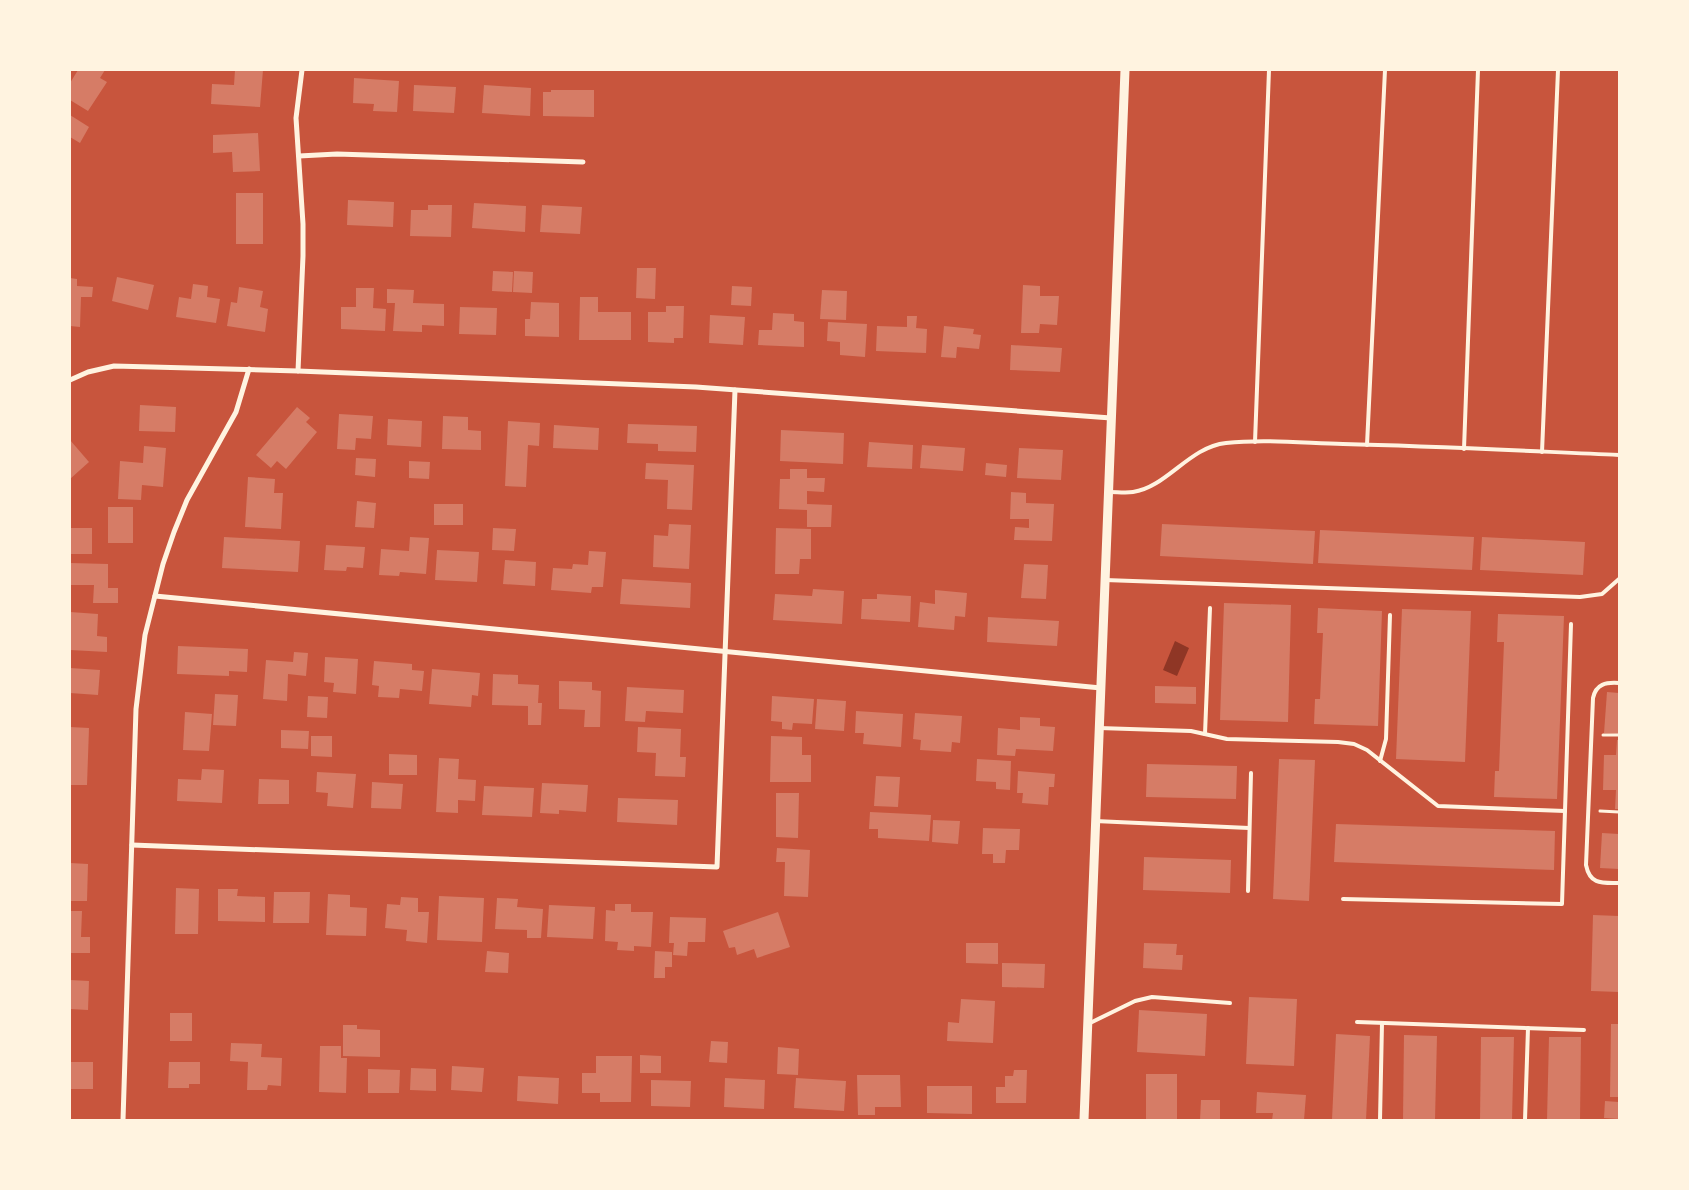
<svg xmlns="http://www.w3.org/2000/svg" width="1689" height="1190" font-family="'Roboto Condensed',sans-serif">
<rect width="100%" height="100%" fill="#c8553d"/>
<polygon fill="#8f3625" points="1175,641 1189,648 1177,676 1163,670"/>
<g fill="#d67c66">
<polygon points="78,70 105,70 100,78 107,82 88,111 70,100 70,83"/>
<polygon points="235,70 263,70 260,107 211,104 212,84 234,85"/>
<polygon points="354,78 399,81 397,112 373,111 374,104 353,103"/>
<polygon points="414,85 456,87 454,113 413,111"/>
<polygon points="484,85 531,88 530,116 482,113"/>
<polygon points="551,90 594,90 594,117 543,116 543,92 551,92"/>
<polygon points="70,115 89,127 80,143 70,137"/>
<polygon points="258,133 260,171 233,172 232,152 213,153 213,135"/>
<rect x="236" y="193" width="27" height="51"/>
<polygon points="348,200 394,202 393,227 347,225"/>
<polygon points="474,203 526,206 525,232 472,228"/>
<polygon points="428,205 452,205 451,237 410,236 411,210 428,210"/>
<polygon points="542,205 582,207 580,234 540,232"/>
<polygon points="637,268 656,268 655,299 636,298"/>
<polygon points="493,271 513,272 512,292 492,291"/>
<polygon points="514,271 533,272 532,293 513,292"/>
<polygon points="117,277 154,285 148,310 112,301"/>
<polygon points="70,278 77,279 77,286 93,287 92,297 81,297 80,327 70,326"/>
<polygon points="193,284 208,286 207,297 220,299 216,323 176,317 179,297 191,299"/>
<polygon points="1023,285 1040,286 1040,296 1059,296 1057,325 1040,324 1039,333 1021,333"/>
<polygon points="732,286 752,287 751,306 731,305"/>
<polygon points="239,287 263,291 260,307 268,309 265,332 227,326 231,302 237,303"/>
<polygon points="356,288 374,288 373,308 386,309 385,331 341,329 341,307 356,307"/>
<polygon points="387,289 414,290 413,303 444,304 444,326 422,325 422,332 393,331 395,303 387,303"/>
<polygon points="822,290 847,291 846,320 820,319"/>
<polygon points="580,297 598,297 598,312 631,312 631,340 579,340"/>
<polygon points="531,302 559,303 559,337 525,336 525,319 530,319"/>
<polygon points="666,306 684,306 683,338 674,338 674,343 648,342 648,312 666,312"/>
<polygon points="460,307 497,308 496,335 459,334"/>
<polygon points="773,313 794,314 794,321 804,322 804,347 758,345 759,330 772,330"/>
<polygon points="710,315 745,317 743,345 709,343"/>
<polygon points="907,316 917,316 916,328 927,329 926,353 876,351 877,326 907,327"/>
<polygon points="828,322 867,324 865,357 840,355 840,342 827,341"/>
<polygon points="944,326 974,329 973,334 981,335 979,349 957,347 956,358 941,357"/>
<polygon points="1011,345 1062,348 1060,372 1010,370"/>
<polygon points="140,405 176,407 175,432 139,431"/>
<polygon points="297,407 310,418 306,422 317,432 286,469 277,461 271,468 256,455"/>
<polygon points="339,414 373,416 371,439 356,438 355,450 337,449"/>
<polygon points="443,416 468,417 468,430 481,431 481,450 442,449"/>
<polygon points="388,419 422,421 421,447 387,445"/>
<polygon points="508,421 540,423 539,446 528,445 526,487 505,486"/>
<polygon points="628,424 697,426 696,452 658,451 658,444 627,443"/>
<polygon points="554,425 599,428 598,450 553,448"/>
<polygon points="781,430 844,433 843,464 780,461"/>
<polygon points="70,440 89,462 70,479"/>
<polygon points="869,442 913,445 912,469 867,467"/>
<polygon points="922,445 965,448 963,471 920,468"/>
<polygon points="144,446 166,448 163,487 142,485 141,500 118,499 120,461 143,463"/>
<polygon points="1019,448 1063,450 1061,480 1017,478"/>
<polygon points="356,458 376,459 375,477 355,475"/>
<polygon points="409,461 430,462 429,479 409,478"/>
<polygon points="646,463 694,465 692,510 667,509 668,480 645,479"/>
<polygon points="986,463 1007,465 1006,477 985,475"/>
<polygon points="790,469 807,469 807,478 825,478 824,492 807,491 807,504 832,505 831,527 807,527 807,510 779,509 780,479 790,479"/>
<polygon points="248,477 275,479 274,493 283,493 281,529 245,527"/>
<polygon points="1011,492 1026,493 1026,503 1054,504 1052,541 1014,540 1015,527 1029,528 1029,519 1010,519"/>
<polygon points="357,501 376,503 374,528 355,527"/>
<rect x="434" y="504" width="29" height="21"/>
<rect x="108" y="507" width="25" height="36"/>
<polygon points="669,524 691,525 689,569 653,567 654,535 668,536"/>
<polygon points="1162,524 1315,531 1313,564 1160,556"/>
<rect x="70" y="528" width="22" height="26"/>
<polygon points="493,528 516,529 514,551 492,550"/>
<polygon points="776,528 811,529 811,559 800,559 799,574 775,574"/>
<polygon points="1320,530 1474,537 1472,570 1318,563"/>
<polygon points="224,537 300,541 298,572 222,568"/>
<polygon points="410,537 429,538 426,574 400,572 399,576 379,575 381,549 409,551"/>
<polygon points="1482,537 1585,542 1583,575 1480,570"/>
<polygon points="326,545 365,547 363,568 347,567 346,571 324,570"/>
<polygon points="437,550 479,552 477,582 435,580"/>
<polygon points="589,551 606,552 603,587 592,587 591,593 551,590 553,568 572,569 573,564 588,565"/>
<polygon points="505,560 536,562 535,586 503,584"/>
<polygon points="70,563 108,564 108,588 118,588 118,603 93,603 94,585 70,585"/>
<polygon points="1024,564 1048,565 1046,599 1021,598"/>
<polygon points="622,579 691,583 690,608 620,604"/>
<polygon points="813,589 844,591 842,624 773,620 775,594 812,596"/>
<polygon points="935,590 967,593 965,617 955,616 954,630 918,627 920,602 935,604"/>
<polygon points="877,594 911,596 910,622 861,619 862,599 877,599"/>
<polygon points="1224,603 1291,605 1288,722 1220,720"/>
<polygon points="1318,608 1382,611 1378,726 1314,724 1315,699 1320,699 1323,633 1317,633"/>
<polygon points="1402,609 1471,611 1465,762 1396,759"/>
<polygon points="70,612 98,614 97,636 107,637 107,652 70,650"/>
<polygon points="1498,614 1564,616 1557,799 1494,797 1495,771 1499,771 1504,642 1497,642"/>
<polygon points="988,617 1059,621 1057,646 987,642"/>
<polygon points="178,646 248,649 247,672 229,671 229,676 177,674"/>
<polygon points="294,652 308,653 306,676 288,674 287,701 263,699 266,660 293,662"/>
<polygon points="325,657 358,659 356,694 333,692 334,683 324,682"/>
<polygon points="374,661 412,664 412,670 424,671 422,691 400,689 399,698 378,697 379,686 372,685"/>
<polygon points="70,668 100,670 98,695 70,693"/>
<polygon points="432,669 480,673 478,696 472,695 471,707 429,704"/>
<polygon points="493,674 518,675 518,684 539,685 538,703 542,703 541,725 528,725 528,706 492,705"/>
<polygon points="559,681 592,682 592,690 601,691 600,727 584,727 585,710 559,709"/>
<polygon points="1155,686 1196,687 1196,704 1155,703"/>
<polygon points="627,687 684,690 683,713 646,711 645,722 625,721"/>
<polygon points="1607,692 1619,693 1619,734 1604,733"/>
<polygon points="215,694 238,695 236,726 213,725"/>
<polygon points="308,696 328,697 327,718 307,717"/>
<polygon points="772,696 814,699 812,724 793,723 792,730 782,729 782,722 771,721"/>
<polygon points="817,699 846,701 844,731 815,729"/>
<polygon points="856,711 903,714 901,747 863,744 864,733 855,733"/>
<polygon points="185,712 212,714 209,751 183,750"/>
<polygon points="915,713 962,716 960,743 952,742 951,752 920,750 921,740 913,739"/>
<polygon points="1020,717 1040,718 1040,726 1055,727 1053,751 1016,749 1015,756 997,755 998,728 1020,730"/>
<polygon points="70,727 89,728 87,785 70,785"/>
<polygon points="638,727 681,729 680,757 686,757 685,777 655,776 656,753 637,752"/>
<polygon points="281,730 309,731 308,749 281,748"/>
<polygon points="311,736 332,736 332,757 311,756"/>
<polygon points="771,736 802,737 802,755 811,755 811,782 770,782"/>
<polygon points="1617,740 1619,740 1619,809 1615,809 1616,790 1603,790 1604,755 1616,755"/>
<polygon points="389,754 417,755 417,775 389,775"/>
<polygon points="439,758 459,759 458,779 476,780 475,801 458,800 458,813 436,812"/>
<polygon points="977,759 1011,761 1010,790 996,789 996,782 976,781"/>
<polygon points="1279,759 1315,760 1309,901 1273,899"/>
<polygon points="1147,764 1237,766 1236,799 1146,797"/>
<polygon points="202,769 224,770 222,803 177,801 178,779 201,780"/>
<polygon points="1018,771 1055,774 1054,787 1049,787 1048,805 1022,803 1023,793 1017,793"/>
<polygon points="317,772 356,774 353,808 327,806 328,793 316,792"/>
<polygon points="876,776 900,777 898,807 874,806"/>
<polygon points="259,779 289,780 289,804 258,804"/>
<polygon points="372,782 403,784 401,809 371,808"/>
<polygon points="542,783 588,785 586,812 559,810 559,814 540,813"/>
<polygon points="484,786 534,788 532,817 482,815"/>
<polygon points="776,793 799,793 798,838 776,837"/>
<polygon points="618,798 678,800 677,825 617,822"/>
<polygon points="870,812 931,815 929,841 878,838 878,829 869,829"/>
<polygon points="933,820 960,821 958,844 932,842"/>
<polygon points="1336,824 1555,831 1554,870 1334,862"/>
<polygon points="983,828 1020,829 1019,850 1006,850 1005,863 993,863 993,854 982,854"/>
<polygon points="1602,833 1619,834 1619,869 1600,868"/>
<polygon points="777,848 810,850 808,897 784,896 785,862 776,862"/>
<polygon points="1144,857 1231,860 1230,893 1143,890"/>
<polygon points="70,863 88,864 87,901 70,901"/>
<polygon points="176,888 199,889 198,934 175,934"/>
<polygon points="218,889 238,889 237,896 265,897 265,922 218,921"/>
<polygon points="274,892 310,892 309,923 273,923"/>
<polygon points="328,894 350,895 350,907 367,908 366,936 326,935"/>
<polygon points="439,896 484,898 482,942 437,940"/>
<polygon points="401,897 418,898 418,912 429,912 427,943 406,941 407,930 385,928 387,904 400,905"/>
<polygon points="497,898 518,899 517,907 543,909 541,938 527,938 527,930 495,929"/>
<polygon points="615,904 631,904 631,912 653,912 651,947 634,946 634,951 617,950 618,942 605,941 606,910 615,911"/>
<polygon points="549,905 595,907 593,939 547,937"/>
<polygon points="70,911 82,911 81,937 90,937 90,953 70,953"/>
<polygon points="778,912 790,947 757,958 754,949 737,955 735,947 729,948 723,931"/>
<polygon points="1593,915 1619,916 1619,992 1591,991"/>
<polygon points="670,917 706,918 705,942 688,942 687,956 673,955 674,943 669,943"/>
<polygon points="966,943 998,943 998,964 966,963"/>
<polygon points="1144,943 1177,944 1176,955 1183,955 1182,970 1143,968"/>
<polygon points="487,951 509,953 508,973 485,972"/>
<polygon points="655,951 672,952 672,967 665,967 665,978 654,978"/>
<polygon points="1002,963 1045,964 1044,988 1002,987"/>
<polygon points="70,980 89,981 88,1010 70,1009"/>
<polygon points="1249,997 1297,999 1294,1066 1246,1064"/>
<polygon points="961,999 995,1001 993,1043 947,1041 948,1022 959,1023"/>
<polygon points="1139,1010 1207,1014 1205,1056 1137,1052"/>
<rect x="170" y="1013" width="22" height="28"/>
<polygon points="1611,1024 1619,1024 1619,1097 1610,1097"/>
<polygon points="343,1025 357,1025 357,1029 380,1030 380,1057 343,1056"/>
<polygon points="1336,1034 1370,1036 1366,1120 1332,1120"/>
<polygon points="1404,1035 1437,1036 1435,1120 1403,1120"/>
<polygon points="1481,1037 1514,1037 1512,1120 1480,1120"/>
<polygon points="1549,1037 1581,1037 1580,1120 1547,1120"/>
<polygon points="711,1041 728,1042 727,1063 709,1062"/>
<polygon points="231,1043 262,1044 261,1057 282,1058 281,1086 268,1085 267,1090 247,1090 248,1062 230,1061"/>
<polygon points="320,1046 341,1046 341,1058 347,1058 346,1093 319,1092"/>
<polygon points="778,1047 799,1049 798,1075 777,1074"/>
<polygon points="640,1055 661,1056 661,1073 640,1073"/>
<polygon points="596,1056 632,1056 631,1102 600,1102 600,1093 582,1093 582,1073 596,1073"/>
<rect x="70" y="1062" width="23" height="27"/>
<polygon points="169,1062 200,1062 200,1084 189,1084 189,1088 168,1088"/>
<polygon points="452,1066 484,1068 482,1092 451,1090"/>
<polygon points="411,1068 436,1069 436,1091 410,1090"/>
<polygon points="368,1069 400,1070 399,1093 368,1093"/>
<polygon points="1014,1070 1027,1070 1026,1103 996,1103 996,1087 1005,1087 1005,1076 1013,1076"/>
<rect x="1146" y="1074" width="31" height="46"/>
<polygon points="857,1075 900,1075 901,1107 875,1107 875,1115 858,1115"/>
<polygon points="518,1076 559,1078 558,1104 517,1101"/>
<polygon points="725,1078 765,1080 764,1109 724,1107"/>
<polygon points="796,1078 846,1081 844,1111 794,1108"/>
<polygon points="651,1080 691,1081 690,1107 651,1106"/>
<polygon points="927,1086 972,1086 972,1114 927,1113"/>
<polygon points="1257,1092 1306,1095 1304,1120 1272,1120 1273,1113 1256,1113"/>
<polygon points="1201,1100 1220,1100 1220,1120 1200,1120"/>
<polygon points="1605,1101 1619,1102 1619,1119 1604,1118"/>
</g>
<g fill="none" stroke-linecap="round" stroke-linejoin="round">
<g stroke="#fff3e0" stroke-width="3">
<polyline points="1603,735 1619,735"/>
<polyline points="1600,811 1619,812"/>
</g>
<g stroke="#fff3e0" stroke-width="4">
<polyline points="1255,442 1269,70"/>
<polyline points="1367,445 1385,70"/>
<polyline points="1464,449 1478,70"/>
<polyline points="1542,452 1558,70"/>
<path d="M1110,492c7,0 16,1 23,0 34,-5 56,-45 93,-49 38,-4 78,0 117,1 92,2 184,7 276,11"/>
<polyline points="1105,580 1580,597 1602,594 1619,579"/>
<path d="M1619,683c-13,-1 -23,1 -26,15l-7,167c4,20 16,18 33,18"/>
<polyline points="1099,728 1191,731 1227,739 1338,742 1354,744 1367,750 1438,806 1565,811"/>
<polyline points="1205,734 1210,608"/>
<polyline points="1380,761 1386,739 1390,615"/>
<polyline points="1095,821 1249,828"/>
<polyline points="1248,891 1251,773"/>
<polyline points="1343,899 1562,904 1571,624"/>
<polyline points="1357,1022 1584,1030"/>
<polyline points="1088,1024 1135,1001 1152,997 1230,1003"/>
<polyline points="1380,1120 1382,1023"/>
<polyline points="1525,1120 1528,1028"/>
</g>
<g stroke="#fff3e0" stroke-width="5">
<polyline points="299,156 337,154 583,162"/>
<polyline points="298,371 303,256 303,224 296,118 302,70"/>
<polyline points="70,380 88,372 114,366 298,371 696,387 1111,418"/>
<polyline points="155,596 1101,688"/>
<polyline points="132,845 717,867 735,390"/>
<polyline points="123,1120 136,709 145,635 163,564 174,532 187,500 236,412 249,369"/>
</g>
<polyline stroke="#fff3e0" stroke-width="9" points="1084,1120 1125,70"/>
</g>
<rect width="1689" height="1190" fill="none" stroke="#fff3e0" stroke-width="142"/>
</svg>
